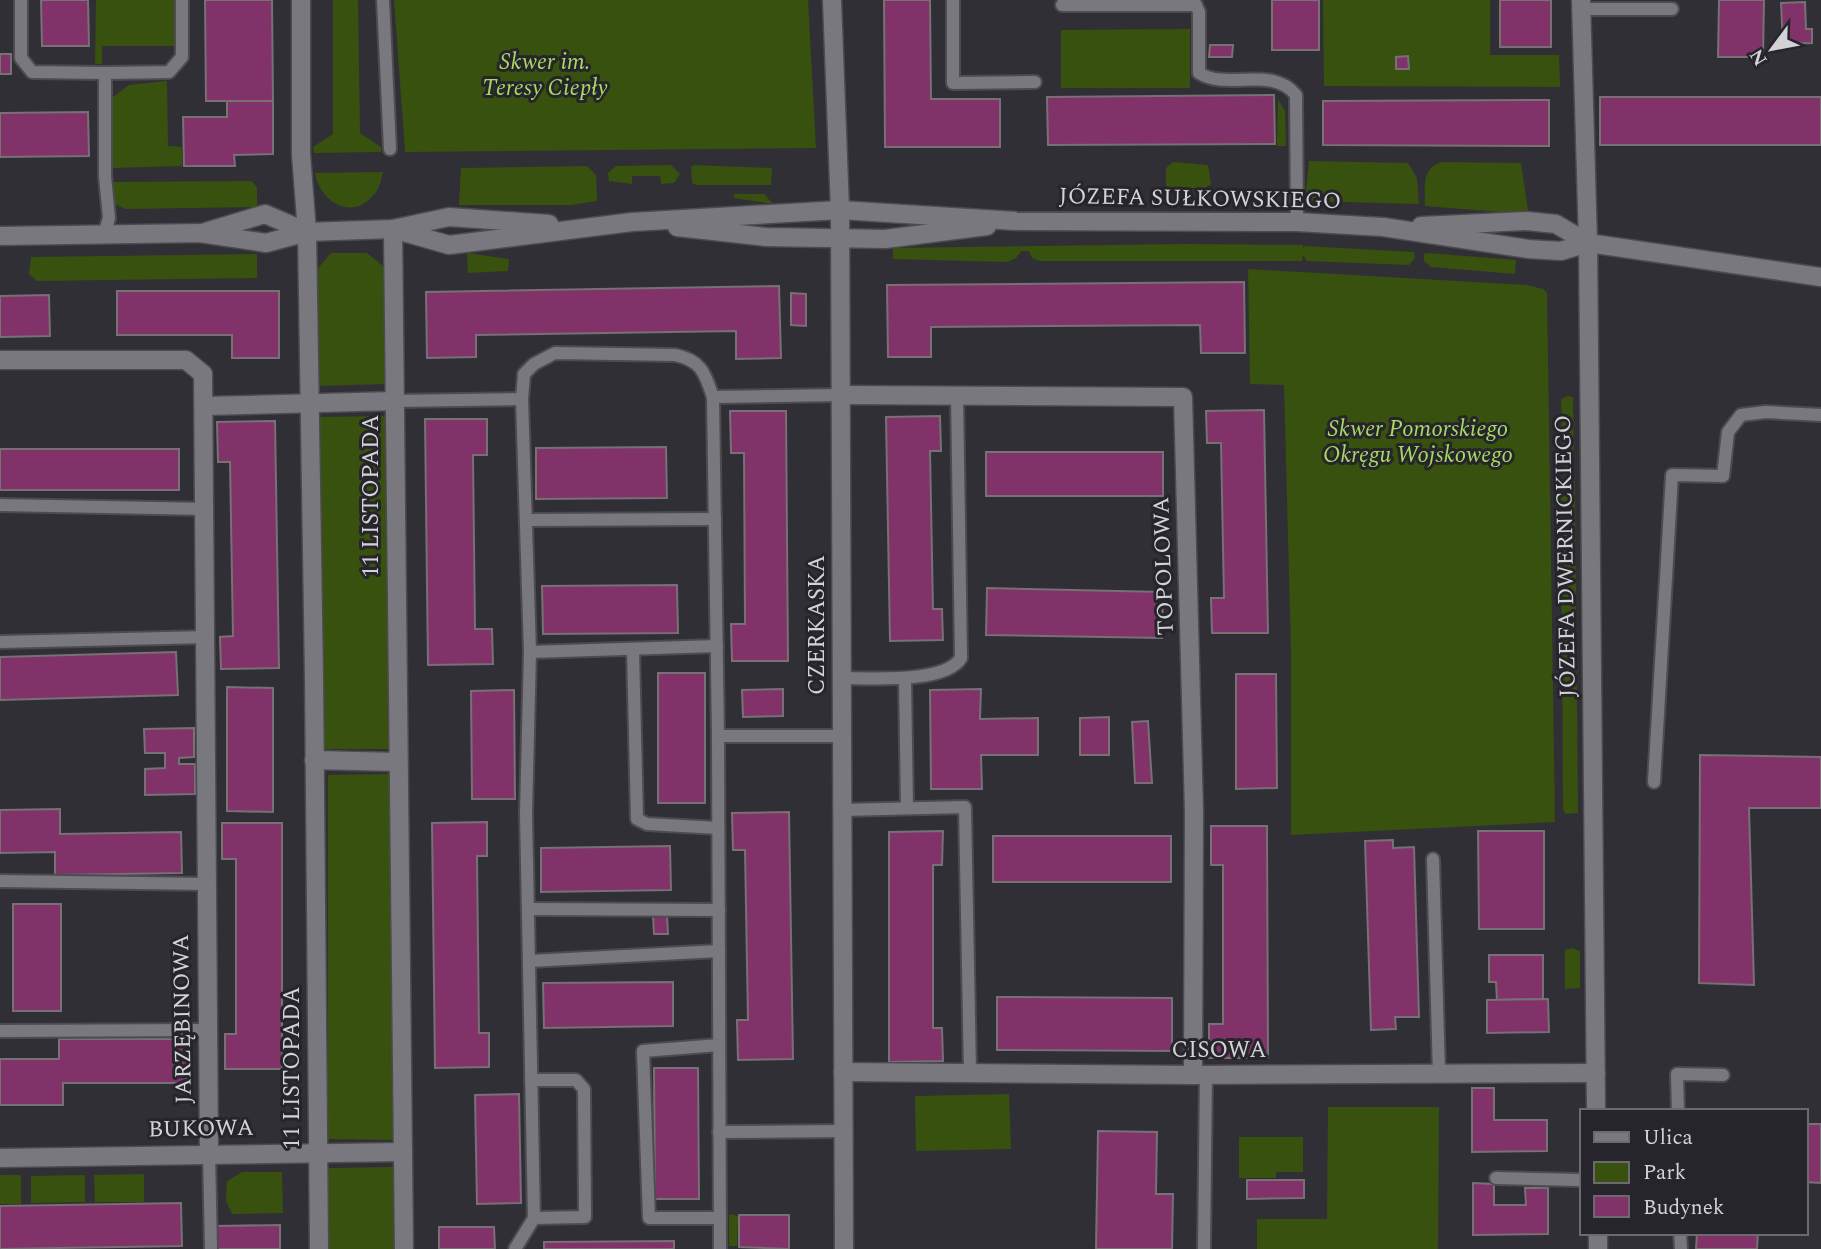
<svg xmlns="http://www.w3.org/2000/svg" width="1821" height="1249" font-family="Spectral,serif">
<rect width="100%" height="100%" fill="#302f35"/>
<g fill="#38510e">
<polygon points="96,0 174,0 174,46 102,46 102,64 95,64"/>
<polygon points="333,0 358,0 360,133 381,147 381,152 314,153 313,147 333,134"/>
<polygon points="394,0 808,0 816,148 405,152"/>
<polygon points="1323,0 1490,0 1490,55 1559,55 1560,87 1324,86"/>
<polygon points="1190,29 1190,88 1061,88 1061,30"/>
<polygon points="167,81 168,146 182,147 182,166 112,168 112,98 129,85"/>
<polygon points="1278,99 1285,111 1286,146 1277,146"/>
<polygon points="1309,161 1408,163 1417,178 1419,204 1305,201"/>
<polygon points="1173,162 1208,165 1211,184 1205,188 1166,188 1166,168"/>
<path d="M1442,162l79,1 7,47 -3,4 -100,-8c0,-19 -4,-38 17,-44z"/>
<polygon points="671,165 680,174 674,183 661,184 660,176 632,176 632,184 609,181 608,173 616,166"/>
<polygon points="694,165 772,168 771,185 696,185 692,183 691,167"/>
<polygon points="587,166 596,175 597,201 571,205 459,205 461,168"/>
<path d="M383,172c-2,7 -3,15 -8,21 -21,29 -55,10 -60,-20z"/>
<polygon points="251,181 257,187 257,207 125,209 115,204 112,182"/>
<polygon points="734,194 764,194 773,204 734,198"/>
<polygon points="1186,244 1303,245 1303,248 1305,246 1414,252 1415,258 1409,265 1307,261 1303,255 1302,261 1040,261 1032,258 1029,251 1021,251 1016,258 1007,262 893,259 893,248"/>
<polygon points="331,253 367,253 383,266 386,384 318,386 314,273"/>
<polygon points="467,253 509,259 508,271 468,273"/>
<polygon points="1428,253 1516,260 1515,274 1431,267 1424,261 1424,254"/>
<polygon points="257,254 257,278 37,281 29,274 31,257"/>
<polygon points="1248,269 1527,285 1543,289 1547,293 1555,822 1291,835 1291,651 1284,385 1250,384"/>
<polygon points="1568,396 1573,397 1574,475 1563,475 1561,399"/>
<polygon points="387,416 391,749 325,749 320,417"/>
<polygon points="1575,481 1578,813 1566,814 1563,810 1561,483"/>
<polygon points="395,774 393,1140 328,1139 328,775"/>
<polygon points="1572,948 1580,951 1580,988 1565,989 1565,950"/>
<polygon points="1009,1094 1011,1149 916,1151 915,1096"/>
<polygon points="1328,1107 1439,1107 1438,1249 1257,1249 1257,1219 1327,1219"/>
<polygon points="1239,1137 1303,1137 1303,1172 1276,1172 1276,1178 1239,1178"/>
<polygon points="395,1167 396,1249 328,1249 328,1168"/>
<polygon points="242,1172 282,1172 283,1213 232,1214 226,1201 227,1181"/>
<polygon points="144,1174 144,1202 95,1202 94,1175"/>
<rect x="0" y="1175" width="21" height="29"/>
<polygon points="85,1175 85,1202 31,1203 31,1176"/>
<polygon points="729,1214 738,1216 737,1246 729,1246"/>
</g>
<g fill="#813369" stroke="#777074" stroke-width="2">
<polygon points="41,0 88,0 89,46 42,46"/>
<polygon points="205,0 272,0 273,101 206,101"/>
<polygon points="884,0 930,0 931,99 1000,99 1000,147 885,147"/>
<rect x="1272" y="0" width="47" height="50"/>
<rect x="1500" y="0" width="51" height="47"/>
<polygon points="1719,0 1764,0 1763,57 1718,57"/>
<polygon points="1805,2 1806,29 1812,29 1812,43 1783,44 1781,3"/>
<polygon points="1210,45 1233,45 1232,57 1209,57"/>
<rect x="0" y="54" width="11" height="20"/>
<polygon points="1408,56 1409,69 1396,69 1396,57"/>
<polygon points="1274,95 1275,144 1048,145 1047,97"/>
<rect x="1600" y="97" width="221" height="48"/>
<polygon points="1549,100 1549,146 1323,145 1323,101"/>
<polygon points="227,101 273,101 273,154 234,155 235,166 184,166 183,117 227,117"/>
<polygon points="88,112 89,156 0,157 0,113"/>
<polygon points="1244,282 1245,353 1201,353 1200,325 931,327 931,357 888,357 887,285"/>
<polygon points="779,286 781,358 736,359 736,331 476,335 476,357 427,358 426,292"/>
<polygon points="117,291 279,291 279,358 232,358 232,335 117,335"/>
<polygon points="791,293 806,294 806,326 791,325"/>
<polygon points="49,295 50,336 0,337 0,296"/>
<polygon points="1264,410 1268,633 1212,633 1211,598 1224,598 1221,443 1207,443 1206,411"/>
<polygon points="730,411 786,411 788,661 732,661 731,624 745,624 744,453 731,453"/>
<polygon points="940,416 941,451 930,451 933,609 942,609 943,640 890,641 886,417"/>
<polygon points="425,419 487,419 487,455 473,455 475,629 492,629 493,664 428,665"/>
<polygon points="275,421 279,668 221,669 220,637 233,636 230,462 218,462 217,422"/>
<polygon points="666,447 667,498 536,499 536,448"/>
<rect x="0" y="449" width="179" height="41"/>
<rect x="986" y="452" width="177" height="44"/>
<polygon points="677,585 678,633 543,634 542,586"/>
<polygon points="987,588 1163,592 1162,638 986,635"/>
<polygon points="176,652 178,695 0,700 0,657"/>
<rect x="658" y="673" width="47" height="130"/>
<polygon points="1236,674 1276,674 1277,788 1236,789"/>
<polygon points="227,687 273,688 273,812 227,811"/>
<polygon points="783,689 783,716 743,717 742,690"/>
<polygon points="981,689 980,719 1038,718 1038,755 981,755 982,789 931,789 930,690"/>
<polygon points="514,690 515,799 472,799 471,691"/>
<polygon points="1109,717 1109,755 1080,755 1080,718"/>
<polygon points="1148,721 1152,783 1135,783 1132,722"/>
<polygon points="194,728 194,757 179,758 179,764 195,764 195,794 145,795 145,769 165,768 165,753 145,753 144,729"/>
<polygon points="1700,755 1821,757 1821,808 1749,808 1754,985 1699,983"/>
<polygon points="60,809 60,834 181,832 182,873 55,875 55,852 0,853 0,810"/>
<polygon points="789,812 793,1059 738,1060 737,1020 748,1020 745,850 733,850 732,813"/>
<polygon points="487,822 487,856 477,856 479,1033 489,1033 489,1067 435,1068 432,823"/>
<polygon points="222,823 282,823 282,1069 225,1069 225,1034 236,1034 236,859 222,859"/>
<polygon points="1211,826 1267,826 1268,1058 1209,1058 1209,1024 1223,1024 1223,865 1211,865"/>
<polygon points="943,831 942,865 933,865 933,1028 942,1028 943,1061 889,1062 889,832"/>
<polygon points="1478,831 1544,831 1544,929 1479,929"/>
<rect x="993" y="836" width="178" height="46"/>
<polygon points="1393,840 1393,848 1414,847 1419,1017 1395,1017 1396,1029 1371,1030 1365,841"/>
<polygon points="670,846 671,890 541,892 541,848"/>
<rect x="13" y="904" width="48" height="107"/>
<polygon points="653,915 667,915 668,934 654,934"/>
<polygon points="1489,955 1543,955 1543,999 1497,1000 1496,982 1489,982"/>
<polygon points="673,982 673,1026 544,1028 543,983"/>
<polygon points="997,997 1172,998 1172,1051 997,1050"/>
<polygon points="1548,999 1549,1032 1487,1033 1487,1000"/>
<polygon points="59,1039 186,1039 186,1083 63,1083 63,1105 0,1105 0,1059 59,1059"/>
<polygon points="654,1068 698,1068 699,1199 655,1199"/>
<polygon points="1472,1088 1494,1088 1494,1120 1547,1120 1547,1151 1472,1152"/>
<polygon points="519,1094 521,1203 477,1204 475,1095"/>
<polygon points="1805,1124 1821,1124 1821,1183 1805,1182"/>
<polygon points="1098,1131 1157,1132 1156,1194 1173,1194 1172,1249 1096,1249"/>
<polygon points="1247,1180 1304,1180 1304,1198 1247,1199"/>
<polygon points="1473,1183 1494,1184 1494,1205 1526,1205 1525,1188 1548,1188 1548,1234 1473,1235"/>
<polygon points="181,1203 182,1246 0,1249 0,1206"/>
<polygon points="739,1215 789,1215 789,1249 739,1247"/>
<polygon points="280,1225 280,1249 217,1249 216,1226"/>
<polygon points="439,1227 494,1227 495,1249 439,1249"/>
<polygon points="1697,1233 1758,1233 1757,1249 1696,1249"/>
<polygon points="674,1241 674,1249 544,1249 544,1242"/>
</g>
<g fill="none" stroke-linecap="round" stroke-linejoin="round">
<defs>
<g id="lane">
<polyline points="21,0 21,58 32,72 105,73 105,176 109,218 104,235"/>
<polyline points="383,0 390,149"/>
<polyline points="953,0 953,83 1035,82"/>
<path d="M1062,5h134l3,7v61c29,18 73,-8 97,22l1,127"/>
<polyline points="1581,9 1672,9"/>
<polyline points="105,73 169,72 182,57 182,0"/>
<polyline points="841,395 713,397 718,736 842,736"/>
<polyline points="395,401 522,399"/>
<polyline points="0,505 206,509"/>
<polyline points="527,520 715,519"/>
<polyline points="0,642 207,637"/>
<polyline points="633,650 637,819 647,824 718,828"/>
<polyline points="530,652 717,646"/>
<path d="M841,678c28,0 104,6 120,-20l-4,-264"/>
<polyline points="905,678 907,808"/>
<polyline points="718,736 720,1249"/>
<polyline points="1654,782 1672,475 1723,476 1728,432 1741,415 1766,412 1821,415"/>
<polyline points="842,810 965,807 970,1072"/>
<polyline points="1433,859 1439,1074"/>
<polyline points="0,881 207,884"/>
<polyline points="529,909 719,910"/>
<polyline points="530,961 719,951"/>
<polyline points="0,1031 206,1030"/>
<polyline points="719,1045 643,1051 649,1218 720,1218"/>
<polyline points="531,1080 576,1080 584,1089 585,1217 534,1218"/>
<polyline points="1678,1111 1677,1074 1723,1075"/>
<polyline points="719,1132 843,1131"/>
<polyline points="209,1153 211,1249"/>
<polyline points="1496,1178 1581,1180"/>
<polyline points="1680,1233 1681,1249"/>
<path d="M515,1249l19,-31 -8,-405 4,-161 -8,-253 2,-25 10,-10 21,-11 120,2c26,5 30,18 38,42"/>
<polyline points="1204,1249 1206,1075"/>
</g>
<g id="street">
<polyline points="301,0 301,154 307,232 314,676 319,1249"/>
<polyline points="832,0 840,210"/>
<polyline points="1581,0 1588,243 1596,1111"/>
<polyline points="393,229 404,1249"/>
<polyline points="0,360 186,360 203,374 209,1153"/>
<polyline points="841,395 1183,397 1194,812 1193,1075"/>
<polyline points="205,406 395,401"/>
<polyline points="314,760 398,762"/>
<polyline points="843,1072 1193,1075 1596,1073"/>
<polyline points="0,1158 403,1152"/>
<polyline points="1598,1233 1598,1249"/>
</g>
<g id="secondary">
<polyline points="840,210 844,1249"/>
<polyline points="1421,226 1527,221 1556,224 1588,243 1821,277"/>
<polyline points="677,227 766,237 885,239 987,226"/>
<polyline points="393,229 449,245 632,222 840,210 1016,221 1297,222 1383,227 1528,249 1561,251 1588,243"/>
<polyline points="205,232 265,214 307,232"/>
<polyline points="0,236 200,233 266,243 307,232 393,229 449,217 549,224"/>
</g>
</defs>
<use href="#lane" stroke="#4c4b50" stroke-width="16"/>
<use href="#street" stroke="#4c4b50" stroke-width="21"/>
<use href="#secondary" stroke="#4c4b50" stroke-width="21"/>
<use href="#lane" stroke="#79787e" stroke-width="12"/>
<use href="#street" stroke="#79787e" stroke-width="18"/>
<use href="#secondary" stroke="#79787e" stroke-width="18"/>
</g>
<g text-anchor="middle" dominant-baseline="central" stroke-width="6" stroke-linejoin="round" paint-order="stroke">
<g font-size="23" font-style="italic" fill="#a8d963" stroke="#26252b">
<text x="545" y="62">Skwer im.<tspan x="545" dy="26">Teresy Ciepły</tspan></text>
<text x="1418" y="429">Skwer Pomorskiego<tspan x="1418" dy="26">Okręgu Wojskowego</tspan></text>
</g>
<g font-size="23" fill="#d3d2d6" stroke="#26252b">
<text transform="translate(1200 199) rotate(1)">JÓZEFA SUŁKOWSKIEGO</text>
<text transform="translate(371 496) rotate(-90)">11 LISTOPADA</text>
<text transform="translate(1566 556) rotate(-91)">JÓZEFA DWERNICKIEGO</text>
<text transform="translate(1164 566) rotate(-92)">TOPOLOWA</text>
<text transform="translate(817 625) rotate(-90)">CZERKASKA</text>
<text transform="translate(183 1019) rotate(-91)">JARZĘBINOWA</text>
<text x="1219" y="1050">CISOWA</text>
<text transform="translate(292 1068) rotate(-90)">11 LISTOPADA</text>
<text transform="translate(201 1129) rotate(-1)">BUKOWA</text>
</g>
</g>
<rect x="1580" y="1109" width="228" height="126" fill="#26252b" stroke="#6b6a6f" stroke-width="2"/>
<rect x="1594" y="1132" width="35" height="10" fill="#79787e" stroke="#6b6a6f" stroke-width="2"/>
<text x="1643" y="1144" font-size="21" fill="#d3d2d6">Ulica</text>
<rect x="1594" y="1162" width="35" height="21" fill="#38510e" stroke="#6b6a6f" stroke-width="2"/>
<text x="1643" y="1179" font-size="21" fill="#d3d2d6">Park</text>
<rect x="1594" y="1196" width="35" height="21" fill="#813369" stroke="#6b6a6f" stroke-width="2"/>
<text x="1643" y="1214" font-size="21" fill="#d3d2d6">Budynek</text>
<g transform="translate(1772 49) rotate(238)" stroke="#26252b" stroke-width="5" paint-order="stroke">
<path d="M0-5L12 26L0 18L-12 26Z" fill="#d3d2d6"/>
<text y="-10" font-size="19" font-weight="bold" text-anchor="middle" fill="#d3d2d6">N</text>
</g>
</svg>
